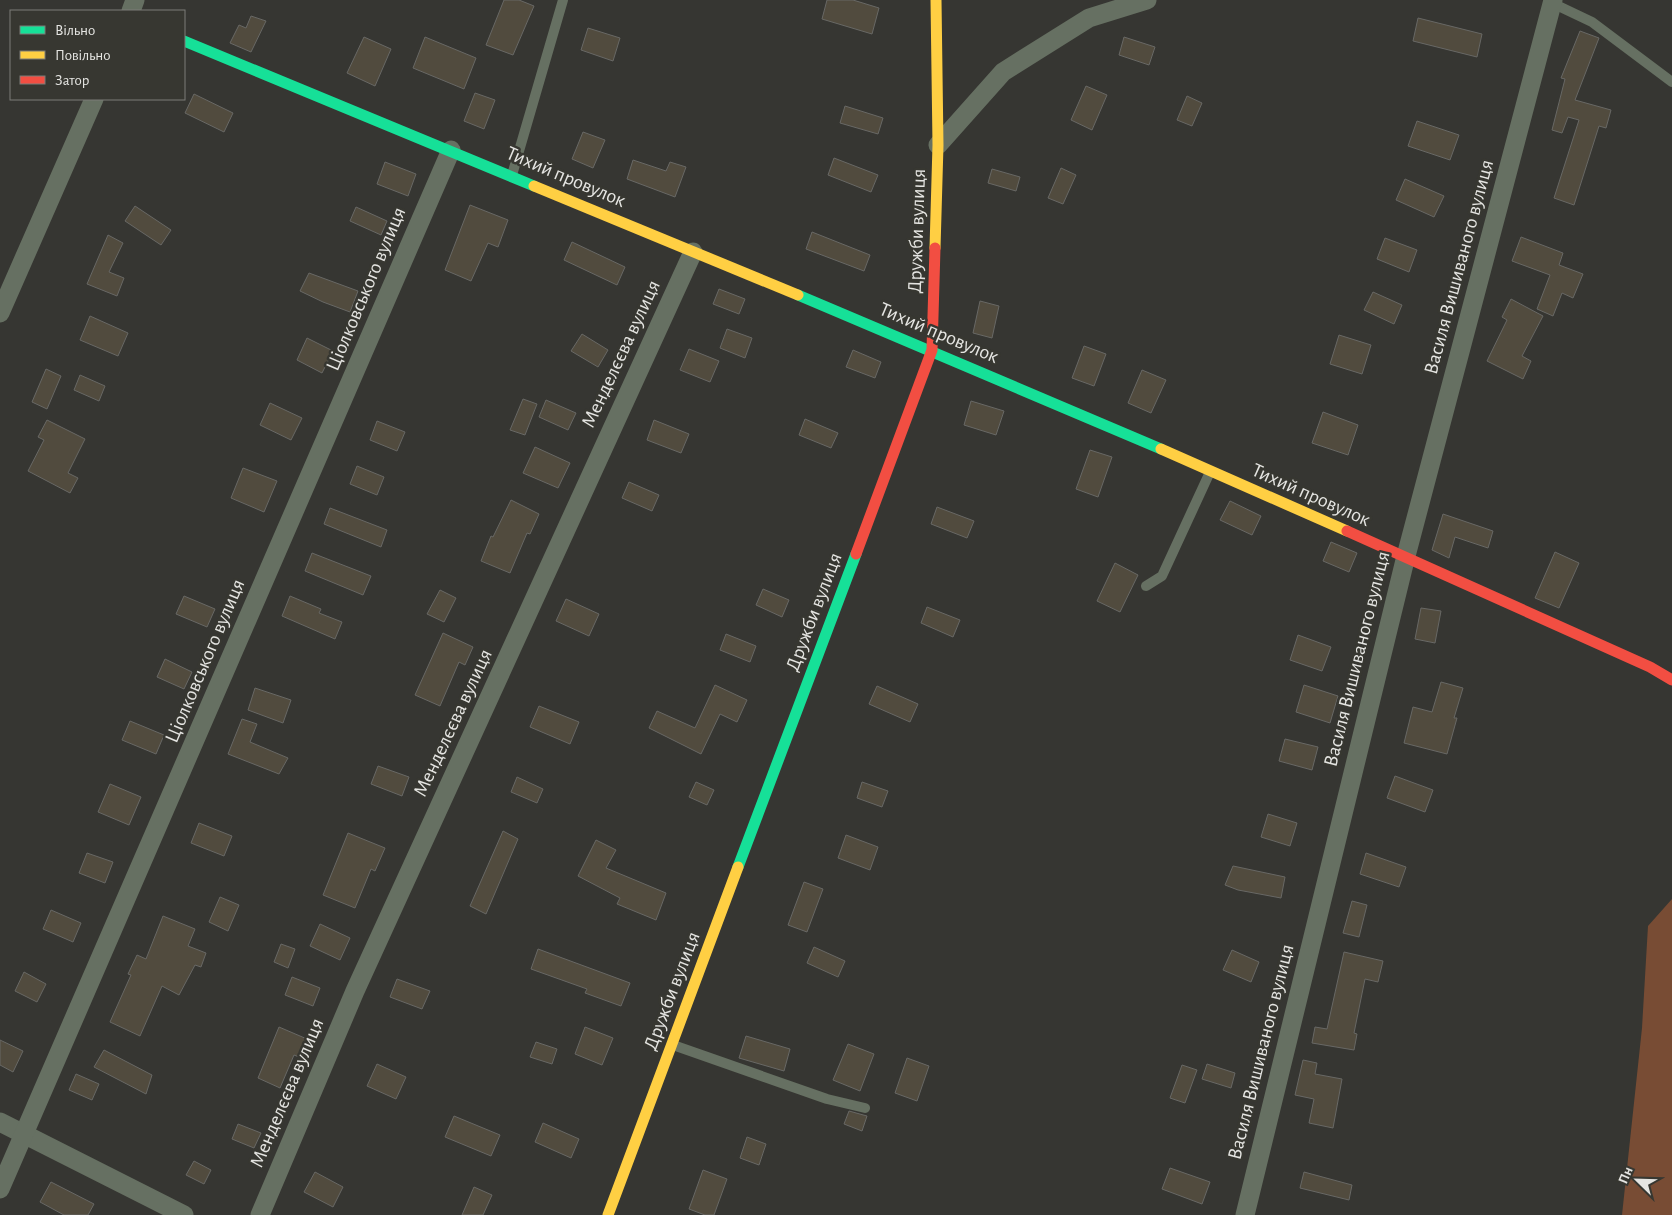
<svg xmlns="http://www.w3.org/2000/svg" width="1672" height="1215" font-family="'Alegreya Sans',sans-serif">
<rect width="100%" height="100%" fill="#363632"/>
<polygon fill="#784c34" points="1672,899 1672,1215 1622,1215 1642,1028 1648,926"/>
<g fill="#514b3e" stroke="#686865">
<polygon points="504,0 519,0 534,6 513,55 486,45"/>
<polygon points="827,0 853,0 879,8 872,34 822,19"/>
<polygon points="251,16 266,21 251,52 230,43 239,25 246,28"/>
<polygon points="1418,18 1482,34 1477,57 1413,41"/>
<polygon points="588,28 620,38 613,61 581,50"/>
<polygon points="1580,31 1599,38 1575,100 1611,110 1606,128 1599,126 1574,205 1554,198 1579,120 1568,117 1562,133 1552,130 1565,79 1561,78"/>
<polygon points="364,37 391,49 375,86 347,73"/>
<polygon points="425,37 476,58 464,89 413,68"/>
<polygon points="1124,37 1155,47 1149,65 1119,55"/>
<polygon points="1086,86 1107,95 1092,130 1071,120"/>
<polygon points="475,93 495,100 484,129 464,121"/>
<polygon points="194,94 233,113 224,132 185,113"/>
<polygon points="1187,96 1202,103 1192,126 1177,120"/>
<polygon points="845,106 883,118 878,134 840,123"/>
<polygon points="1417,121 1459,135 1450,160 1408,146"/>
<polygon points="583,132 605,140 593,168 572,159"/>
<polygon points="834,158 878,175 871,192 828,175"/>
<polygon points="633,160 666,171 670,162 686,167 675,197 627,179"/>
<polygon points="385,162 416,174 408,196 377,184"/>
<polygon points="1061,168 1076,175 1063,204 1048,198"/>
<polygon points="992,169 1020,177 1016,191 988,183"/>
<polygon points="1405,179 1444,196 1434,217 1396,200"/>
<polygon points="470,205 508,220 498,247 488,243 471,281 445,270"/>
<polygon points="135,206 171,230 161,245 125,221"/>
<polygon points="356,207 387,221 381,235 350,221"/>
<polygon points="812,232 870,255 864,271 806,249"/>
<polygon points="108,235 123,243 109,272 124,278 117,296 87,284"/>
<polygon points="1521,237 1563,253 1559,265 1583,274 1573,298 1562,293 1553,316 1537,309 1550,275 1512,261"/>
<polygon points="1385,238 1417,250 1409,272 1377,259"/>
<polygon points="572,242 625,267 617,285 564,260"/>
<polygon points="309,273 358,291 350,312 323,302 300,291"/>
<polygon points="719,289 745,299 739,314 713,304"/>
<polygon points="1373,292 1402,305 1394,324 1364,310"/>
<polygon points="1511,299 1543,316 1522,356 1531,361 1523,379 1487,361 1507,320 1502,317"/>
<polygon points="980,301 999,306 992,338 973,333"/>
<polygon points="90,316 128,333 118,356 80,340"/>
<polygon points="727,329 752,338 745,358 720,348"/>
<polygon points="582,334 608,350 598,367 571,351"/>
<polygon points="1339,335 1371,345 1362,374 1330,364"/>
<polygon points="307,338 333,351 322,373 297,360"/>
<polygon points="1084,346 1106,354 1094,386 1072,378"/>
<polygon points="689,349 719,361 710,382 680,370"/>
<polygon points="853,350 881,362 875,378 846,367"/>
<polygon points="46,369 61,376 47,409 32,402"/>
<polygon points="1142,370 1166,380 1151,413 1128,403"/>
<polygon points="80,375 105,386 99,401 74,390"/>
<polygon points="523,399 537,404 525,435 510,430"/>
<polygon points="546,400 576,413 568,430 539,417"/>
<polygon points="971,401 1004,411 996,435 964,425"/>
<polygon points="270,403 302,418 291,440 260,425"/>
<polygon points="1323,412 1358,425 1348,455 1312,443"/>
<polygon points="805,419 838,433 831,448 799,435"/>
<polygon points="47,420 85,439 68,473 78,478 70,493 28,471 44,440 38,437"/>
<polygon points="654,420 689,434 681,453 647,440"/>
<polygon points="377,421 405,432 397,451 370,440"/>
<polygon points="535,447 570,463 558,488 523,473"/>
<polygon points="1090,450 1112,457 1098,497 1076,489"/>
<polygon points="357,466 384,477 377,495 350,484"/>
<polygon points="243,468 277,481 264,512 231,498"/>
<polygon points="629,482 659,495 652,511 622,498"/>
<polygon points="511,500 539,514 530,534 527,533 510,573 481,561 491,536 493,537"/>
<polygon points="1230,501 1261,516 1252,535 1220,520"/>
<polygon points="937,507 974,521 967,538 931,524"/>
<polygon points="330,508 387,530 381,547 324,524"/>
<polygon points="1443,514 1493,531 1488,548 1455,537 1449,558 1432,550"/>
<polygon points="1331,542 1357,553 1349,572 1323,561"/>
<polygon points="1555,552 1579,563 1559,608 1535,598"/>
<polygon points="312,553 371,576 363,595 305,571"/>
<polygon points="1115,563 1138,575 1120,612 1097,601"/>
<polygon points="763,589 789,600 782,617 756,605"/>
<polygon points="440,590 456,598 444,622 427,614"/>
<polygon points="184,596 215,609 207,627 176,614"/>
<polygon points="290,596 321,609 319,613 342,622 335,639 282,616"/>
<polygon points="566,599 599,614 589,636 556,621"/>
<polygon points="927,607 960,620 953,637 921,623"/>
<polygon points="1421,608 1441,611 1435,643 1415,639"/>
<polygon points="443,633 473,647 465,665 459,662 440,706 415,695"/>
<polygon points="726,634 756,646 750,662 720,650"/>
<polygon points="1298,635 1331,647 1322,671 1290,660"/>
<polygon points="165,659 192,672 184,689 157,677"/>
<polygon points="1441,682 1463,688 1454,718 1457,718 1447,754 1404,743 1413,707 1432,712"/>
<polygon points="715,685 747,700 737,722 720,714 701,754 649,728 657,711 695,728"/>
<polygon points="1304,685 1338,696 1330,723 1296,712"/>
<polygon points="877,686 918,704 910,722 869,704"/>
<polygon points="255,688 291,700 283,723 248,710"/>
<polygon points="539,706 579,722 570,744 530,727"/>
<polygon points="242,719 257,724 250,742 288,758 279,774 228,754"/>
<polygon points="130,721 164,735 156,754 122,740"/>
<polygon points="1285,739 1318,747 1312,770 1279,761"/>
<polygon points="378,766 409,777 402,796 371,784"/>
<polygon points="1395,776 1433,790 1425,812 1387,798"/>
<polygon points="517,777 543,789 537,803 511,792"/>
<polygon points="696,782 714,790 707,805 689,797"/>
<polygon points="862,782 888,791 882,807 857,798"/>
<polygon points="110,784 141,797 129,825 98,812"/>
<polygon points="1268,814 1297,823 1290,846 1261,837"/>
<polygon points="199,823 232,836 224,856 191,843"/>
<polygon points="503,831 518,839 486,914 470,906"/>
<polygon points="348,833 385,848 375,871 371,869 355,908 323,895"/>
<polygon points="846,835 878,847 870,870 838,858"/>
<polygon points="596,840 616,850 606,868 666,893 656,920 617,904 620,898 578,876"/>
<polygon points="87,853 113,862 105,883 79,873"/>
<polygon points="1366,853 1406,867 1399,887 1360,874"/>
<polygon points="1233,866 1285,877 1281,898 1238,890 1225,885"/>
<polygon points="804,882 823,889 807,932 788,925"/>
<polygon points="220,897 239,905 228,931 209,922"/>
<polygon points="1352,901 1367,905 1359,937 1343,933"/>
<polygon points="51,910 81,923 73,942 43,929"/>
<polygon points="163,916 195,929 188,946 206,953 201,967 195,965 179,995 162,986 140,1036 110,1022 131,975 128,974 137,955 146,959"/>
<polygon points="320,924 350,938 340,960 310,946"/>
<polygon points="281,944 295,949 288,968 274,962"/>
<polygon points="814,947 845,961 838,977 807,963"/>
<polygon points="538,949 630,983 621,1006 585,993 587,989 531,969"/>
<polygon points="1232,950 1259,962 1251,982 1223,970"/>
<polygon points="1344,952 1383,961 1378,982 1365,979 1354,1033 1357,1034 1354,1050 1312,1043 1315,1027 1327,1029"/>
<polygon points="24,972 46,984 37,1002 15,991"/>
<polygon points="292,977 320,988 313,1006 285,995"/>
<polygon points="397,979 430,991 422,1009 390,997"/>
<polygon points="279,1027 307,1039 299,1057 294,1055 280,1088 258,1078"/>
<polygon points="585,1027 613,1038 602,1065 575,1054"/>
<polygon points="746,1036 790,1049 784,1071 739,1058"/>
<polygon points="0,1040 23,1051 13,1072 0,1065"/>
<polygon points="536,1042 557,1049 552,1064 530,1057"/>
<polygon points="848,1044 874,1054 860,1091 833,1080"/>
<polygon points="104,1050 152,1075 146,1094 94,1067"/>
<polygon points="907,1058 929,1066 917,1101 895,1093"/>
<polygon points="1303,1060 1317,1063 1315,1074 1342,1079 1333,1128 1309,1123 1314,1099 1295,1095"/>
<polygon points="377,1064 406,1077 396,1099 367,1086"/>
<polygon points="1207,1064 1235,1073 1231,1088 1202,1079"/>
<polygon points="1182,1065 1197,1070 1185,1103 1170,1098"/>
<polygon points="76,1074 99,1084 92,1100 69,1090"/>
<polygon points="849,1111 867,1116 862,1131 844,1124"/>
<polygon points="454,1116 500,1135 491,1156 445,1137"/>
<polygon points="543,1123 579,1139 571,1158 535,1142"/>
<polygon points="238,1124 261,1133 254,1148 232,1139"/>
<polygon points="747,1137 766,1144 759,1165 740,1158"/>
<polygon points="194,1161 211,1170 204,1184 186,1175"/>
<polygon points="1170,1168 1210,1182 1202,1204 1162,1189"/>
<polygon points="703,1170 727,1179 714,1215 705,1215 689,1209"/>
<polygon points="315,1172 343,1187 333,1207 304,1192"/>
<polygon points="1304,1172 1352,1185 1349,1200 1300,1188"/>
<polygon points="51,1182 94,1204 88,1215 64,1215 40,1202"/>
<polygon points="474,1187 492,1195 483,1215 462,1215"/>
</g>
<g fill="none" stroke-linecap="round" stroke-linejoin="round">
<g stroke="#667062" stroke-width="10">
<polyline points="1552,3 1592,22 1672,82"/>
<polyline points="512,175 563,0"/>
<polyline points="1146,586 1162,576 1210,472"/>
<polyline points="673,1045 827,1099 865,1108"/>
</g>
<g stroke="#667062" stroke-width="19">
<polyline points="131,11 135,0"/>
<polyline points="938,145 1003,72 1089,18 1147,0"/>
<polyline points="0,313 94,99"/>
<polyline points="0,1122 184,1215"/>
<polyline points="0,1189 451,150"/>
<polyline points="260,1215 355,991 693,252"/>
<polyline points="1245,1215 1406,556 1553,0"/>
</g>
<g stroke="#16e098" stroke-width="11">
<polyline points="184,41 534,186"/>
<polyline points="798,295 1161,449"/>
<polyline points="738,867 856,554"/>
</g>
<g stroke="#ffcf43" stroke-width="11">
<polyline points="534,186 798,295"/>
<polyline points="935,248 938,145 936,0"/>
<polyline points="1161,449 1347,531"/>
<polyline points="608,1215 738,867"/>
</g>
<g stroke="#f24e42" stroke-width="11">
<polyline points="1347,531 1650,667 1672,680"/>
<polyline points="856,554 932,350 935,248"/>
</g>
</g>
<g text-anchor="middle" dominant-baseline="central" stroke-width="5" stroke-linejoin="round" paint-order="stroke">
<g font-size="20" fill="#e5e5e2" stroke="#373731">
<text transform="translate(566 177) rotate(23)">Тихий провулок</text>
<text transform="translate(917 231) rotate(-88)">Дружби вулиця</text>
<text transform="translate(1459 267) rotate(-75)">Василя Вишиваного вулиця</text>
<text transform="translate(366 289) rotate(-67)">Ціолковського вулиця</text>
<text transform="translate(939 333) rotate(23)">Тихий провулок</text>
<text transform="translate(621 354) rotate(-65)">Менделєєва вулиця</text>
<text transform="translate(1311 495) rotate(24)">Тихий провулок</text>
<text transform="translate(814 612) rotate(-69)">Дружби вулиця</text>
<text transform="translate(1357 659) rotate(-76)">Василя Вишиваного вулиця</text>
<text transform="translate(205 661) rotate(-67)">Ціолковського вулиця</text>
<text transform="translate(453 723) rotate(-65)">Менделєєва вулиця</text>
<text transform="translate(672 991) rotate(-69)">Дружби вулиця</text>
<text transform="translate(1261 1052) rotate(-76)">Василя Вишиваного вулиця</text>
<text transform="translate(287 1093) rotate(-67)">Менделєєва вулиця</text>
</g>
</g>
<rect x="10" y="10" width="175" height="90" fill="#373731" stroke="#7d7d78"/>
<rect x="20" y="26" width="25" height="8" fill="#16e098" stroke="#7d7d78"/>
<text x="55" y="35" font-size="15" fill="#e5e5e2">Вільно</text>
<rect x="20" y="51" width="25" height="8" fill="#ffcf43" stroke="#7d7d78"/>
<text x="55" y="60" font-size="15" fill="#e5e5e2">Повільно</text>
<rect x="20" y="76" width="25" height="8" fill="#f24e42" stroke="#7d7d78"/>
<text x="55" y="85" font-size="15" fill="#e5e5e2">Затор</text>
<g transform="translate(1637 1180) rotate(293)" stroke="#373731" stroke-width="4" paint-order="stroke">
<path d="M0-4L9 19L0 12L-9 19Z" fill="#e5e5e2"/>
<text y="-8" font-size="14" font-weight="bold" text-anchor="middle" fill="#e5e5e2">Пн</text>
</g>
</svg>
